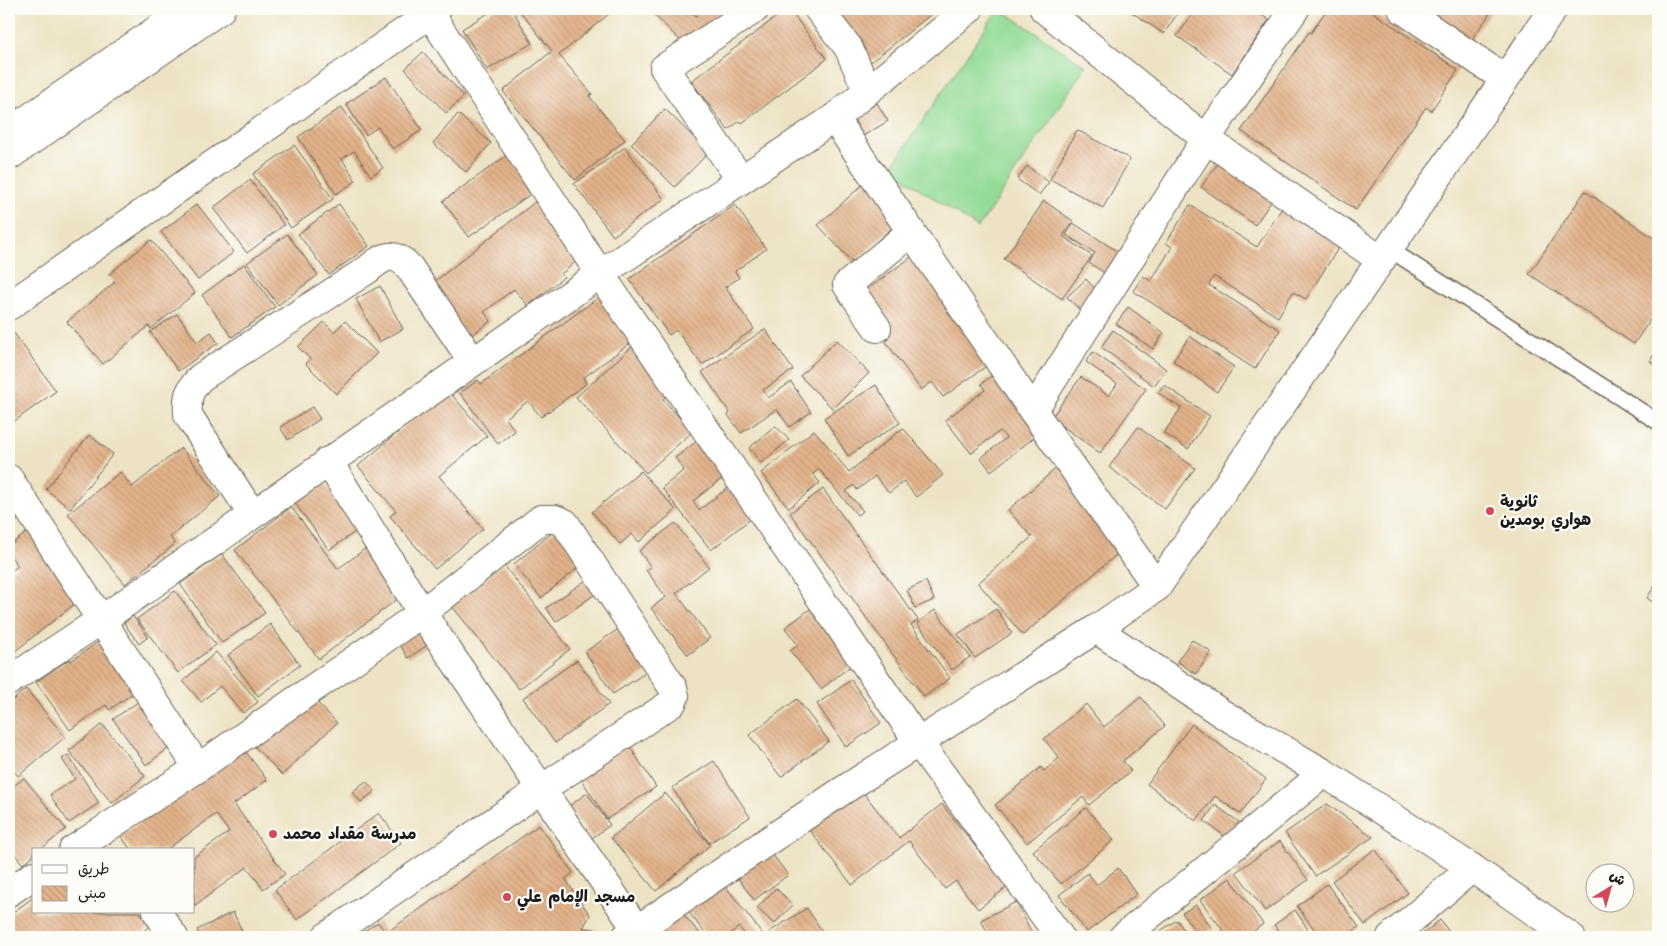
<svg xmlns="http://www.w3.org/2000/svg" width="1667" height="946" font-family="'Architects Daughter','Playpen Sans Arabic',sans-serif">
<defs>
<pattern id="building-back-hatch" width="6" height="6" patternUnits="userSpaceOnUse" patternTransform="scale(1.25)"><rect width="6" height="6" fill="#e2b38b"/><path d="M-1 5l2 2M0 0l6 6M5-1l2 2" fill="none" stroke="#c19977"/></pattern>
</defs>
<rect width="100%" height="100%" fill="#fdfcf7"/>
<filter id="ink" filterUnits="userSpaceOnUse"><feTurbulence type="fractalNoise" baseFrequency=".02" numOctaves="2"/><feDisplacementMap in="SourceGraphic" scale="10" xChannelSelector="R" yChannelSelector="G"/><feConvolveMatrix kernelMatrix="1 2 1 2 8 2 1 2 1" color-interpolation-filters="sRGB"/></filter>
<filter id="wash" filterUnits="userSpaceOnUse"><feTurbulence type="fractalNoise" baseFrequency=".0096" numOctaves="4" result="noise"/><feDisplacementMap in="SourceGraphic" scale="20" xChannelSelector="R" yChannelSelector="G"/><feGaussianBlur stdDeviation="1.12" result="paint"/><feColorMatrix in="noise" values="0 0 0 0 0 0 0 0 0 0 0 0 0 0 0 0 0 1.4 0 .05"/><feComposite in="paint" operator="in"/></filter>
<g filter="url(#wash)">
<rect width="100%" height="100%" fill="#ede3c4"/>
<polygon fill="#93db96" stroke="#587c59" points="998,9 1000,9 1086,66 978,228 890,169"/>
<g id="blocks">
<g fill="url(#building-back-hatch)">
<polygon points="495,9 512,9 532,43 487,70 462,29"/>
<polygon points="518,9 615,9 559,55 592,94 589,96 625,140 575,180 503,91 552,51"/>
<polygon points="648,9 689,9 696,16 703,9 730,9 690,50"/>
<polygon points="787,9 789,9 827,59 742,123 740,121 728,130 691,81"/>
<polygon points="823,9 938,9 867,65"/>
<polygon points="1127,9 1180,9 1164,34"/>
<polygon points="1196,9 1264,9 1260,14 1269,20 1232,74 1177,36"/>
<polygon points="1327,9 1368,9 1458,70 1431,111 1426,107 1356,210 1241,131 1309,32 1311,33"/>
<polygon points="1408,9 1493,9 1460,56"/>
<polygon points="423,52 464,96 446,113 405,69"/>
<polygon points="386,77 422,130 393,149 378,127 366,135 346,104"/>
<polygon points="877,103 888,121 863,136 853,118"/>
<polygon points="342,107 383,168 371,176 354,151 342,159 356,181 336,194 298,137"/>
<polygon points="665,109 709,152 675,187 631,144"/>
<polygon points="458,114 491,143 466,172 433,143"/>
<polygon points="1077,130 1130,159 1103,208 1050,179"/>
<polygon points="294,145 333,199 291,228 253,174"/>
<polygon points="625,147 664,199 613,236 574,184"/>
<polygon points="509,154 535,191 469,237 443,201"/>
<polygon points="1221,159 1275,196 1255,225 1201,187"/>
<polygon points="1027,166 1049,182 1039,195 1017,179"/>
<polygon points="870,178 904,217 853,263 818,225"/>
<polygon points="250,180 284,225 247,253 213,208"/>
<polygon points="1585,191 1658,241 1658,308 1634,344 1529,274"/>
<polygon points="1289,197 1347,234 1306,299 1293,292 1278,317 1214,276 1209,285 1280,330 1255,369 1133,291 1143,276 1151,281 1172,247 1166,243 1190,205 1257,247"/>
<polygon points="540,198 585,254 561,274 564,277 528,306 514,289 484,312 491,321 469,337 429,286"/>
<polygon points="1044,201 1073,221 1063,236 1092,256 1062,299 1004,259"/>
<polygon points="197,204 234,252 198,280 161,232"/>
<polygon points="339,204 369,246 329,275 298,234"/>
<polygon points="735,205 766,249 735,271 739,278 725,287 754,329 702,365 676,330 669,335 629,279"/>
<polygon points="1073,223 1133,261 1120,283 1089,263 1095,253 1066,235"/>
<polygon points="287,234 318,275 278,305 247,263"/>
<polygon points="151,240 195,293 151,329 149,326 103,364 67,322 115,282 108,275"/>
<polygon points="922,249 999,357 943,397 932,382 921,390 886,342 888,339 857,297"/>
<polygon points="244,264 275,307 232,337 202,295"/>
<polygon points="1086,279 1114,309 1096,327 1067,297"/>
<polygon points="380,286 403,329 379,342 356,299"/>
<polygon points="603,294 636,339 583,378 586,384 541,417 528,401 506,418 515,431 498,444 460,393 478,380 481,384"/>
<polygon points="1128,307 1164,333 1153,349 1116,324"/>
<polygon points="177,314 197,342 211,332 218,343 178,371 150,332"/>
<polygon points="345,321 377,353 336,394 306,364 310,359 298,347 324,322 334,332"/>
<polygon points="765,329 793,370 763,390 768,398 791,382 811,412 789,427 777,409 741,433 728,415 730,413 702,372"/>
<polygon points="1113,330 1166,369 1154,386 1101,347"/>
<polygon points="14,333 56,391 9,425 9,337"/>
<polygon points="1190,336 1234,367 1217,392 1173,361"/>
<polygon points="837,340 869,373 833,409 800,376"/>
<polygon points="635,344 675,388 663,399 692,432 646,473 576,397"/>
<polygon points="1658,348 1658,367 1650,361"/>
<polygon points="1093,352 1146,389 1100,453 1051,418 1081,377 1109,396 1117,384 1086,362"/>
<polygon points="1001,369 1046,428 991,471 981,458 1006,438 1000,431 971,453 945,420 985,390 981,384"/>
<polygon points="876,385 900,423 848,456 824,418"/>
<polygon points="1164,385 1210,416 1188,449 1164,433 1181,408 1158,393"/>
<polygon points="448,390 487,436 439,476 483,529 435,569 390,516 396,511 358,466"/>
<polygon points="312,407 320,419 288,440 280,427"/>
<polygon points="776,426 789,440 761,463 749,448"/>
<polygon points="1138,427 1195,468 1165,509 1109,467"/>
<polygon points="903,428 943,475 916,497 904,481 889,493 875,476 857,490 854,485 846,491 863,511 857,515 819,469 813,474 820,483 789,508 761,473 814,430 849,472"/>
<polygon points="89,435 113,454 70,509 46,489"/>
<polygon points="701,438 729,473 693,501 699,510 729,487 753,517 711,550 662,488 684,470 675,458"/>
<polygon points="181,448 220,496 170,537 175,544 125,584 68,514 120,472 132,487"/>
<polygon points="1061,464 1130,543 1023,635 978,583 1032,537 1008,510"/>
<polygon points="641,471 676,510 639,542 632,534 620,544 592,512"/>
<polygon points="322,479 358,530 329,550 292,499"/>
<polygon points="823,489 918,620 911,625 950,678 924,697 790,513"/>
<polygon points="9,494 17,522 9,519"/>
<polygon points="291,507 338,569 373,543 409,590 319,659 235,550"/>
<polygon points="675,523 709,567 676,593 710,638 688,655 651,608 666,597 646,570 651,567 639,551"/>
<polygon points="558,528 585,562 541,598 514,564"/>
<polygon points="30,530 82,598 9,656 9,573 18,566 9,554 9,546"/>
<polygon points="222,554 265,613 222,643 180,584"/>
<polygon points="503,564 570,649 519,689 451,605"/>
<polygon points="589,578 598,592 556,622 546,608"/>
<polygon points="926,581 934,600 915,608 907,590"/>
<polygon points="1658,581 1658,606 1647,598"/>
<polygon points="175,591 216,645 178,673 137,619"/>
<polygon points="814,606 857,661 821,689 790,651 798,645 785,628"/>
<polygon points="996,609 1012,633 975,658 958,634"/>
<polygon points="935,610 970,657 952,670 917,623"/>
<polygon points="133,616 148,637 139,644 124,623"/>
<polygon points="419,623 432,642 408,658 396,639"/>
<polygon points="627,623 656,666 613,694 585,652"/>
<polygon points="270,624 300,665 258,696 228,655"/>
<polygon points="108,635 143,686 109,710 106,705 70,730 36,682 69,659 71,661"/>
<polygon points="1192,640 1211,652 1196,674 1177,661"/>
<polygon points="216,652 258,702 243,713 220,686 201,702 183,681"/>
<polygon points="577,660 609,704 555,743 523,698"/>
<polygon points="851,680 881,723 846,747 817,704"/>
<polygon points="26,689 65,737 18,776 9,765 9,703"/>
<polygon points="308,693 337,723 282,775 253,745"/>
<polygon points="1141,697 1165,726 1123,761 1131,771 1089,805 1083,797 1027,843 995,805 1041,767 1044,771 1059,758 1044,739 1086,704 1104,727"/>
<polygon points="797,699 829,741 781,777 749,735"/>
<polygon points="141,700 173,745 146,765 113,719"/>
<polygon points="102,724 145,776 112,803 69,751"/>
<polygon points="1192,724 1266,779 1240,814 1215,796 1196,821 1147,784"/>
<polygon points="628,744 656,787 607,819 579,776"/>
<polygon points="243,748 267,780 234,804 285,874 263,889 247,867 194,906 194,857 229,832 216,814 166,850 131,850 121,836"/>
<polygon points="68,755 99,803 69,823 50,795 75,779 62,759"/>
<polygon points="714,761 750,817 709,843 672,788"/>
<polygon points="24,778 66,829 40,850 34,850 34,855 23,864 12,851 9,853 9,790"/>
<polygon points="366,781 375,791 361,802 352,792"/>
<polygon points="859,787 899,838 942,804 1007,887 978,909 956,881 945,889 909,841 852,885 807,827"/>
<polygon points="587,793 610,825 592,838 568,807"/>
<polygon points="665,793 710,845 656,891 611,838"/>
<polygon points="1327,804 1373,837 1315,876 1285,833"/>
<polygon points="1215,805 1239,822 1227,838 1204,821"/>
<polygon points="1086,808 1114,840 1061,884 1033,851"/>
<polygon points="379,813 401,843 297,920 275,890"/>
<polygon points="539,825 573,873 565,879 590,915 583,928 593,929 599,932 600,937 355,937 378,922 386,933"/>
<polygon points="1280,841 1308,880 1265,911 1236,872"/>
<polygon points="1375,849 1408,893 1365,925 1332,881"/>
<polygon points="769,850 788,875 754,900 735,874"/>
<polygon points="1118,868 1137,894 1087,932 1059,895 1088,873 1097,885"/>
<polygon points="1230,878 1263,924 1246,937 1228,937 1200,900"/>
<polygon points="722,882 765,937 747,937 739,927 726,937 708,937 687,910"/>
<polygon points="1327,884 1359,927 1345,937 1320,937 1297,906"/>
<polygon points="776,888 793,905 774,924 757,908"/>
<polygon points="34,897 34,912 140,912 150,926 136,937 19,937 9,923 9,915"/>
<polygon points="1016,902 1034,937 990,937 981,920"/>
<polygon points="1196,905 1212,929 1199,937 1182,913"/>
<polygon points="807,908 826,937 772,937 769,932"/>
<polygon points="679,910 703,937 665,937 657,928"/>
<polygon points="1295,910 1313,937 1282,937 1274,925"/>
<polygon points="233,912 245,937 201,937 197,930"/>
<polygon points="1177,920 1189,937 1151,937"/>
<polygon points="1440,920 1453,937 1419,937"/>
</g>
</g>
</g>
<g filter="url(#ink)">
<use href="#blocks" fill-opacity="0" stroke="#656257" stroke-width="1"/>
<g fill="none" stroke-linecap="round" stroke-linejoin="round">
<defs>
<polyline id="lane" points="1389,249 1658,422"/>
<g id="street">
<polyline points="818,9 848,47 867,90"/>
<polyline points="1044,9 1206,139 1381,260"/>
<polyline points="1402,9 1505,79"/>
<polyline points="834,118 1033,411 1157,587"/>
<polyline points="741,180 664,68 755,9"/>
<polyline points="9,306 437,9"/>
<polyline points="877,328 847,285 911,232"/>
<polyline points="1033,411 1206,139 1295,9"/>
<polyline points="328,461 422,613 637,930"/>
<polyline points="9,479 198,768"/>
<path d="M252,514l-64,-99c-1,-19 0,-23 12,-37l167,-108c15,-12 25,-21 42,-3l64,95"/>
<polyline points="1096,629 1221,713 1324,773 1472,868 1571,937"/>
<polyline points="9,681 101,620 600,274 834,118 969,9"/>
<polyline points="73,850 198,768 422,613 541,519 555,519 565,523 673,688 675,696 672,703 540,790 326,937"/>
<polyline points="9,892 34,875"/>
<polyline points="157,912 174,937"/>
<polyline points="626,937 839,793 1096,629 1157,587 1553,9"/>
<polyline points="1123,937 1324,773"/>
<polyline points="1391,937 1472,868"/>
</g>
<polyline id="secondary" points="427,9 600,274 919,743 1060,937"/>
<g id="primary">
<polyline points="9,132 187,9"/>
<polyline points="9,156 221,9"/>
</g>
</defs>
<use href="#lane" stroke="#656257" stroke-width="18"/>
<use href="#street" stroke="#656257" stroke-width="30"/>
<use href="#secondary" stroke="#656257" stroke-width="30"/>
<use href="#primary" stroke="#656257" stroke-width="30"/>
<use href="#lane" stroke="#fff" stroke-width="15"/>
<use href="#street" stroke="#fff" stroke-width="28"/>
<use href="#secondary" stroke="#fff" stroke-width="28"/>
<use href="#primary" stroke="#fff" stroke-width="28"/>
</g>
</g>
<g fill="#d1495b" stroke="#fdfcf7" stroke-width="2">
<circle cx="1490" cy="511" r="5"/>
<circle cx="273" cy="834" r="5"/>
<circle cx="507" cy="897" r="5"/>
</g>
<g text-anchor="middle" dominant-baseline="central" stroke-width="4.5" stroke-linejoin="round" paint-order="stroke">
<g font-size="16" font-weight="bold" fill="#1c1c1c" stroke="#fdfcf7" text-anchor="start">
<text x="1500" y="502">ثانوية<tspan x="1500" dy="18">هواري بومدين</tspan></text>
<text x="283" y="834">مدرسة مقداد محمد</text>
<text x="517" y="897">مسجد الإمام علي</text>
</g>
</g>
<rect width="1667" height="946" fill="none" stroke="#fdfcf7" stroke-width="30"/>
<rect x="32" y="848" width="162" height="65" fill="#fdfcf7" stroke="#a3a29f"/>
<rect x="42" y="865" width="25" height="8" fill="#ffffff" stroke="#a3a29f"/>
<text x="78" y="874" font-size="15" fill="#1c1c1c">طريق</text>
<rect x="42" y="886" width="25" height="15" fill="url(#building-back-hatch)" stroke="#a3a29f"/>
<text x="78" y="898" font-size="15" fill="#1c1c1c">مبنى</text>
<g transform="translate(1610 888) rotate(37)"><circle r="24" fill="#fdfcf7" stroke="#a3a29f"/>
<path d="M0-4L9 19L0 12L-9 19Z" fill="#d1495b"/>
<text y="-8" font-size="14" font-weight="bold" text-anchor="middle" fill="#1c1c1c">ش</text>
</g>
</svg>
